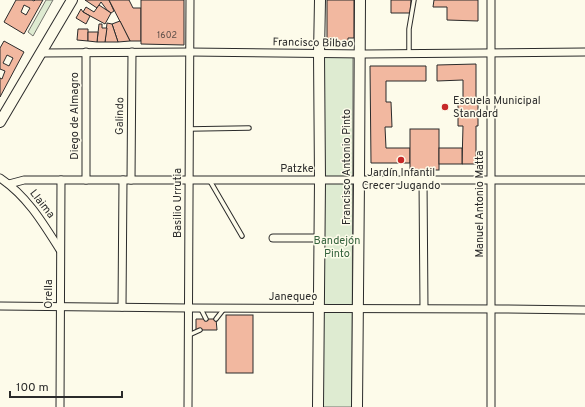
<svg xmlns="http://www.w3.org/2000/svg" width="585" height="407" font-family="Overpass,sans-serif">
<rect width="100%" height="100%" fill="#fdfbea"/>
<g fill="#deebd1" stroke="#74746e">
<polygon points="46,0 53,0 33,36 28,32"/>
<polygon points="324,56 353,57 352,407 323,407"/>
</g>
<g fill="#f2b8a0" stroke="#2b2b2b" fill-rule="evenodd">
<path d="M16,0h16l2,1 1,-1h8l-19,34 -20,-12zM24,5l6,3 -4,7 -5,-3z"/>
<polygon points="85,0 109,0 114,11 111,13 107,10 101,2 97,8"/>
<polygon points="109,0 129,0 133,8 141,8 141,41 130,41"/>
<polygon points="141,0 184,0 184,45 141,44"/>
<polygon points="327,0 354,0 354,38 348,38 348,42 331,42 332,38 327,39"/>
<polygon points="391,0 411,0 410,13 391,13"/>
<polygon points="434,0 478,0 478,21 447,20 447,7 433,7"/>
<polygon points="99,5 111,13 105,24 83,12 86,7 94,12"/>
<polygon points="81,9 83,12 90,16 86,24 76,18"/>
<polygon points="120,21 130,41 118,42 112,24"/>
<polygon points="107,23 112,24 118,42 105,42"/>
<polygon points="99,24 102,24 102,28 107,28 105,42 97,42"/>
<polygon points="78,29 88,29 88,41 77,40"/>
<polygon points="88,32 98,32 97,42 88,41"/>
<path d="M4,41l20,11 -24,45v-19l2,1 3,-8 -5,-2v-21zM7,55l6,3 -4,8 -6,-3z"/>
<polygon points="476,64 476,102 478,102 478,126 476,126 476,164 462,164 463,126 458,126 458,102 463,102 463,80 437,81 437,65"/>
<polygon points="370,66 426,66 426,81 386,81 386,102 391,102 392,127 385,127 386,148 410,148 410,163 371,163"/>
<rect x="410" y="129" width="29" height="41"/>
<rect x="439" y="148" width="23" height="16"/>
<rect x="226" y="315" width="27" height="58"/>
<polygon points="196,319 216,319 217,330 196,330"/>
</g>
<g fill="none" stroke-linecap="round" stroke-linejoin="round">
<defs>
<g id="service">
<polyline points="409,54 409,29 414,0"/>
<polyline points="189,129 249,128"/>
<polyline points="210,181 242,236"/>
<polyline points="201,309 206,319"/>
<polyline points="216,319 223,310"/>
<polyline points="189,335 200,330"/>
</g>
<g id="minor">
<polyline points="491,0 491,407"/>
<polyline points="86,52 86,180"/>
<polyline points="41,53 189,52 365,54 585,52"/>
<path d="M0,178c27,18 43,45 60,72"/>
<polyline points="131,180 132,52"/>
<polyline points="423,180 424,308"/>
<polyline points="9,184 24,180 585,180"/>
<polyline points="273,238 320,238"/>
<polyline points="0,306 189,308 503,309 585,310"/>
<polyline points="122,307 123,180"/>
<polyline points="60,407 61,180"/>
<polyline points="188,407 190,0"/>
</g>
<g id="secondary">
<polyline points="0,122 72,0"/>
<polyline points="318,407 320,180 319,54 320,0"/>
<polyline points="357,407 359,180 360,0"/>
</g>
</defs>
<use href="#service" stroke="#2b2b2b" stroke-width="5.5"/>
<use href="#minor" stroke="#2b2b2b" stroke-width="9"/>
<use href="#secondary" stroke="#2b2b2b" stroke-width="12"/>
<use href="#service" stroke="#fdfbea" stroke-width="3.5"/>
<use href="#minor" stroke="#fdfbea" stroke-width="7"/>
<use href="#secondary" stroke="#fdfbea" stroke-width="10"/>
</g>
<g fill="#c62828" stroke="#fdfbea" stroke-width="1.5">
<circle cx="445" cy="107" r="4"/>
<circle cx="401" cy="160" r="4"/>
</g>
<g text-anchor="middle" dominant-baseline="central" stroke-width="3" stroke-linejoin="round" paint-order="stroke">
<g font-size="9" fill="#5d4e48">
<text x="167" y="35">1602</text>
</g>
<g font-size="11" fill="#2b2b2b" stroke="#fdfbea">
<text transform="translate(313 43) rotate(1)">Francisco Bilbao</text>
<text transform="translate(75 116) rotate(-90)">Diego de Almagro</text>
<text transform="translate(120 116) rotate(-89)">Galindo</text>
<text transform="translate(347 167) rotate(-90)">Francisco Antonio Pinto</text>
<text x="297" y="169">Patzke</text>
<text transform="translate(178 203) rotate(-90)">Basilio Urrutia</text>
<text transform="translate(42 204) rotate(52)">Llaima</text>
<text transform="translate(480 204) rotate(-90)">Manuel Antonio Matta</text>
<text transform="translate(49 294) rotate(-90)">Orella</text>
<text x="293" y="297">Janequeo</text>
</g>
<g font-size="11" fill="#2b2b2b" stroke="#fdfbea" text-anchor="start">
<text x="453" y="101">Escuela Municipal<tspan x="453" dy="13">Standard</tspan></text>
<text x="401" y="173" text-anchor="middle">Jardín Infantil<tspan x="401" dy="13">Crecer Jugando</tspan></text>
</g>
<g font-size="11" fill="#34623c" stroke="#fdfbea">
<text x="337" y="241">Bandejón<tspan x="337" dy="13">Pinto</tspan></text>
</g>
</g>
<path d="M10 391v6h112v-6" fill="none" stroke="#2b2b2b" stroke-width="2"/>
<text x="16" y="391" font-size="12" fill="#2b2b2b" stroke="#fdfbea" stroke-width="3" paint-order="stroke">100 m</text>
</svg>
